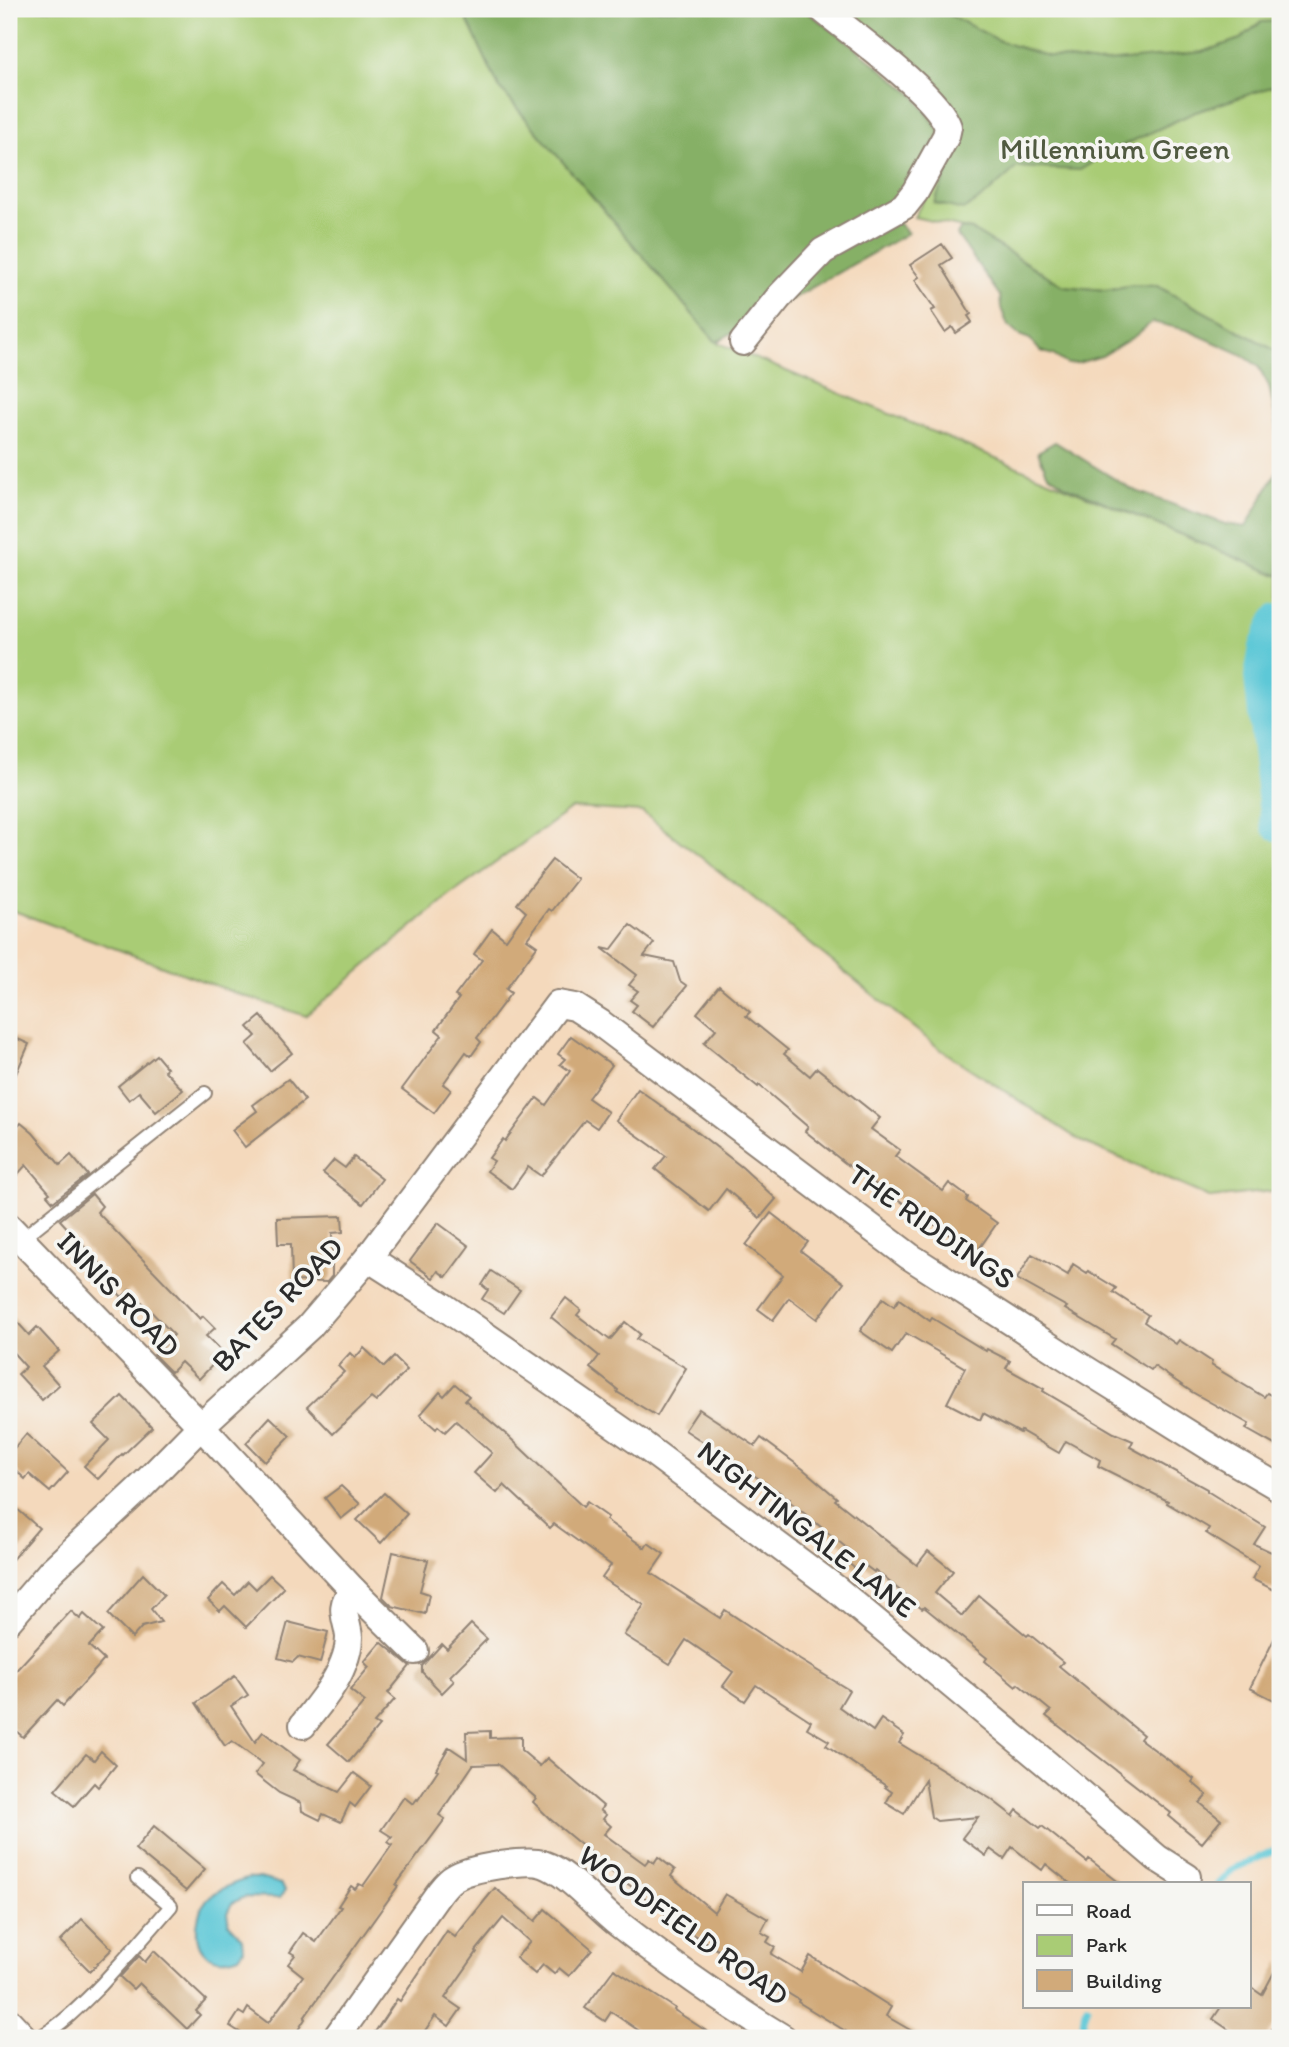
<svg xmlns="http://www.w3.org/2000/svg" width="1289" height="2047" font-family="Itim,sans-serif">
<rect width="100%" height="100%" fill="#f6f6f2"/>
<filter id="ink" filterUnits="userSpaceOnUse"><feTurbulence type="fractalNoise" baseFrequency=".0143" numOctaves="2"/><feDisplacementMap in="SourceGraphic" scale="14" xChannelSelector="R" yChannelSelector="G"/><feConvolveMatrix kernelMatrix="1 2 1 2 8 2 1 2 1" color-interpolation-filters="sRGB"/></filter>
<filter id="wash" filterUnits="userSpaceOnUse"><feTurbulence type="fractalNoise" baseFrequency=".00686" numOctaves="4" result="noise"/><feDisplacementMap in="SourceGraphic" scale="28" xChannelSelector="R" yChannelSelector="G"/><feGaussianBlur stdDeviation="1.57" result="paint"/><feColorMatrix in="noise" values="0 0 0 0 0 0 0 0 0 0 0 0 0 0 0 0 0 1.4 0 .05"/><feComposite in="paint" operator="in"/></filter>
<g filter="url(#wash)">
<rect width="100%" height="100%" fill="#f4d9bc"/>
<g fill="#a9cc75" stroke="#6a7c50" stroke-width="2">
<polygon points="9,9 462,9 499,87 716,342 1280,576 1280,1190 1211,1198 1081,1141 940,1049 750,895 642,812 572,808 445,899 306,1016 238,994 17,912 9,910"/>
<polygon points="857,9 1280,9 1280,353 1157,286 1133,285 1105,290 1064,286 972,230 914,217 935,180 924,82"/>
</g>
<g fill="#86b066" stroke="#586e48" stroke-width="2">
<polygon points="462,9 803,9 846,40 915,96 939,131 911,187 885,210 908,233 716,342 499,87"/>
<polygon points="857,9 938,9 1002,42 1048,56 1098,63 1202,52 1240,39 1261,22 1280,21 1280,84 1193,113 1111,151 1080,170 1017,167 985,196 963,210 934,203 962,138 928,88 854,16"/>
<polygon points="961,228 972,230 1064,286 1105,290 1133,285 1157,286 1280,353 1280,576 1066,486 1047,473 1038,452 1055,442 1131,489 1225,524 1246,527 1278,470 1277,425 1269,386 1258,366 1241,354 1187,330 1152,322 1135,336 1102,356 1078,363 1067,364 1053,355 1040,351 1030,339 1019,335 1008,326 1001,308 1000,296 957,235"/>
</g>
<path fill="#5dc8d7" stroke="#447a81" stroke-width="2" d="M250,1878h10l21,6 4,6 -6,8 -34,-1 -13,6 -5,10 2,11 14,15 1,10 -5,7c-25,9 -44,-1 -42,-30 1,-7 2,-15 6,-21 10,-15 31,-22 47,-27z"/>
<g fill="none" stroke-linecap="round" stroke-linejoin="round">
<g stroke="#5dc8d7" stroke-width="7">
<polyline points="1218,1884 1233,1869 1280,1848"/>
<polyline points="1082,2038 1082,2026 1087,2007"/>
</g>
<polyline stroke="#5dc8d7" stroke-width="40" points="1280,623 1269,648 1264,677 1280,822"/>
</g>
<g id="blocks">
<g fill="#d1aa7a">
<polygon points="942,244 952,258 941,265 971,314 968,316 972,322 956,333 952,327 945,332 931,311 935,309 915,280 919,277 910,265"/>
<polygon points="552,860 577,879 552,911 549,909 527,939 537,946 506,989 511,993 477,1038 481,1042 471,1056 466,1052 443,1084 451,1090 434,1113 402,1089 442,1035 436,1030 459,998 455,996 482,960 474,954 492,929 506,940 526,912 517,904"/>
<polygon points="630,925 654,943 644,956 674,962 680,981 687,986 653,1027 632,1011 637,1005 630,1000 638,991 629,985 637,975 602,948 611,950"/>
<polygon points="719,986 750,1012 746,1016 788,1050 784,1054 810,1076 817,1068 880,1118 871,1129 900,1150 895,1156 943,1191 949,1183 968,1197 966,1201 997,1223 976,1253 845,1163 805,1131 808,1127 759,1085 758,1087 704,1043 716,1029 697,1013"/>
<polygon points="261,1016 292,1053 270,1071 247,1044 256,1036 248,1027"/>
<polygon points="9,1035 29,1044 9,1090"/>
<polygon points="571,1036 612,1065 588,1098 608,1112 597,1128 585,1120 541,1176 528,1167 512,1189 487,1171 494,1161 489,1158 503,1139 505,1141 537,1098 546,1105 570,1071 560,1064 565,1059 558,1054"/>
<polygon points="156,1055 167,1068 164,1070 183,1090 156,1112 139,1092 129,1100 118,1086"/>
<polygon points="288,1079 305,1100 245,1147 232,1130 257,1111 253,1105"/>
<polygon points="638,1089 692,1128 743,1168 776,1199 760,1218 726,1189 709,1211 655,1169 666,1156 616,1120"/>
<polygon points="21,1123 33,1133 60,1165 71,1155 88,1175 53,1202 47,1195 50,1193 26,1165 9,1184 9,1137"/>
<polygon points="354,1157 382,1179 363,1204 323,1173 334,1160 345,1168"/>
<polygon points="92,1194 102,1206 97,1212 200,1319 203,1316 215,1328 206,1336 224,1353 199,1379 181,1362 171,1372 154,1355 174,1335 130,1290 122,1297 102,1276 107,1271 60,1220"/>
<polygon points="771,1213 808,1242 801,1251 844,1283 817,1319 789,1298 773,1320 758,1309 783,1275 746,1245"/>
<polygon points="342,1216 343,1232 332,1233 332,1276 327,1282 292,1281 291,1244 278,1244 277,1218"/>
<polygon points="438,1223 469,1246 446,1277 438,1271 433,1278 410,1261"/>
<polygon points="1032,1254 1068,1275 1073,1264 1087,1273 1088,1271 1116,1288 1113,1292 1148,1315 1144,1322 1176,1344 1179,1340 1212,1362 1211,1365 1264,1397 1267,1393 1280,1400 1280,1448 1246,1429 1249,1424 1192,1392 1154,1366 1151,1370 1111,1344 1115,1339 1065,1309 1067,1307 1017,1279"/>
<polygon points="491,1271 520,1290 504,1313 482,1299 488,1290 482,1285"/>
<polygon points="566,1298 581,1310 577,1315 610,1340 625,1322 640,1334 636,1339 686,1368 657,1416 617,1392 618,1390 590,1368 599,1356 551,1317"/>
<polygon points="883,1298 894,1306 899,1299 930,1321 932,1318 986,1351 987,1349 1010,1361 1006,1368 1044,1389 1043,1391 1114,1433 1133,1441 1130,1447 1207,1489 1207,1491 1265,1527 1254,1544 1280,1556 1280,1593 1252,1579 1259,1566 1206,1533 1209,1528 1167,1503 1168,1501 1098,1466 1100,1460 1066,1441 1059,1453 1021,1431 1020,1433 983,1413 980,1420 947,1403 965,1368 906,1333 892,1353 860,1331"/>
<polygon points="9,1313 29,1335 37,1327 59,1351 42,1366 59,1385 42,1400 18,1374 26,1367 9,1348"/>
<polygon points="364,1348 384,1367 394,1357 407,1370 376,1402 371,1398 333,1434 307,1407 344,1372 338,1366 350,1353 355,1358"/>
<polygon points="455,1384 469,1396 465,1400 508,1436 583,1507 587,1502 608,1517 606,1520 645,1548 648,1543 664,1554 651,1573 720,1618 725,1610 800,1660 849,1690 839,1707 873,1731 881,1719 904,1735 899,1743 991,1799 1013,1816 1017,1810 1040,1828 1042,1826 1087,1862 1089,1859 1121,1884 1071,1884 1046,1864 1042,1870 1012,1847 1004,1859 990,1849 986,1856 962,1838 978,1817 937,1821 931,1817 925,1780 904,1814 886,1803 892,1792 885,1787 886,1786 826,1745 829,1741 807,1728 811,1721 756,1685 745,1701 723,1686 733,1672 686,1640 670,1664 624,1635 644,1605 602,1578 611,1565 554,1524 550,1528 504,1485 497,1493 474,1473 492,1453 456,1421 445,1432 438,1426 436,1429 420,1415 440,1392 444,1396"/>
<polygon points="122,1396 152,1427 123,1455 122,1454 98,1479 84,1466 109,1440 93,1424"/>
<polygon points="699,1409 755,1446 761,1438 803,1469 837,1498 835,1500 917,1565 928,1551 953,1571 935,1593 962,1616 979,1596 1027,1636 1029,1634 1063,1662 1059,1666 1143,1735 1140,1739 1194,1779 1192,1782 1207,1795 1200,1803 1221,1820 1202,1843 1169,1816 1171,1813 1046,1716 1051,1711 1018,1684 1016,1687 985,1661 987,1658 924,1607 922,1609 875,1570 874,1572 863,1564 858,1571 841,1557 848,1549 789,1501 790,1499 685,1430"/>
<polygon points="270,1417 290,1436 265,1462 246,1443"/>
<polygon points="26,1434 68,1472 50,1492 29,1474 25,1479 9,1464 9,1454"/>
<polygon points="341,1486 360,1504 341,1519 325,1498"/>
<polygon points="384,1493 407,1514 381,1543 357,1520"/>
<polygon points="9,1502 39,1528 9,1563"/>
<polygon points="393,1552 428,1560 420,1591 429,1594 425,1614 392,1606 383,1597"/>
<polygon points="143,1574 164,1595 151,1609 161,1622 142,1627 132,1638 108,1614"/>
<polygon points="270,1575 284,1588 246,1627 225,1606 220,1611 208,1600 223,1584 235,1595 248,1581 256,1589"/>
<polygon points="71,1611 80,1619 84,1614 103,1631 89,1646 104,1660 63,1706 57,1700 23,1737 9,1725 9,1678"/>
<polygon points="288,1622 328,1632 320,1663 298,1657 293,1662 278,1658"/>
<polygon points="471,1624 487,1639 450,1676 454,1681 442,1693 422,1672 422,1666 442,1644 447,1649"/>
<polygon points="1280,1627 1280,1703 1250,1688"/>
<polygon points="381,1642 410,1666 388,1693 395,1699 374,1723 379,1726 349,1762 328,1744 365,1702 350,1690 369,1667 364,1662"/>
<polygon points="235,1676 248,1695 231,1706 255,1742 263,1732 300,1760 293,1770 339,1792 354,1773 371,1786 355,1807 350,1803 341,1822 323,1814 320,1820 302,1811 301,1803 279,1793 255,1774 263,1764 232,1741 225,1746 196,1703"/>
<polygon points="490,1731 490,1738 521,1737 521,1750 540,1766 547,1758 603,1806 600,1810 606,1815 603,1819 611,1826 604,1834 645,1864 649,1859 654,1863 658,1857 675,1870 671,1876 714,1912 725,1894 768,1919 761,1932 770,1937 767,1942 775,1947 771,1954 801,1972 810,1956 891,2007 886,2016 924,2038 857,2038 798,2002 799,2000 678,1925 632,1887 609,1870 610,1869 550,1819 533,1802 536,1798 498,1764 473,1765 439,1815 445,1819 396,1885 398,1886 381,1910 304,2018 305,2019 293,2038 249,2038 230,2026 239,2012 244,2015 248,2008 268,2023 303,1976 288,1964 295,1955 290,1952 303,1933 316,1942 341,1907 338,1906 351,1886 355,1889 359,1884 363,1886 392,1845 388,1842 392,1837 381,1830 404,1797 413,1804 417,1799 418,1800 438,1770 436,1769 449,1747 467,1759 466,1732"/>
<polygon points="101,1751 116,1765 98,1787 94,1783 74,1806 55,1790 86,1754 94,1760"/>
<polygon points="154,1826 205,1869 186,1891 135,1849"/>
<polygon points="495,1888 535,1921 545,1909 592,1949 569,1976 559,1968 554,1974 543,1965 535,1974 516,1958 530,1942 503,1918 476,1951 477,1952 445,1998 461,2009 449,2026 435,2016 420,2038 371,2038 397,1999 400,2001 447,1931 455,1937"/>
<polygon points="82,1919 112,1949 90,1971 60,1941"/>
<polygon points="154,1951 206,2000 196,2011 200,2015 187,2029 139,1983 133,1989 120,1977 139,1956 145,1962"/>
<polygon points="1280,1961 1280,2017 1266,2038 1241,2038 1213,2019 1221,2007 1249,2007 1249,1986 1262,1995"/>
<polygon points="614,1969 675,2008 674,2010 717,2038 650,2038 611,2012 605,2021 585,2008"/>
</g>
</g>
</g>
<g filter="url(#ink)">
<use href="#blocks" fill-opacity="0" stroke="#908274" stroke-width="2"/>
<g fill="none" stroke-linecap="round" stroke-linejoin="round">
<defs>
<g id="service">
<polyline points="20,1240 205,1093"/>
<path d="M38,2038c24,-13 44,-34 63,-53 24,-26 47,-52 70,-79l-33,-28"/>
</g>
<g id="minor">
<path d="M743,342l36,-45 44,-46 81,-45 11,-14 31,-56 2,-9c-10,-32 -97,-94 -126,-118"/>
<polyline points="9,1227 201,1426 353,1590 415,1651"/>
<polyline points="368,1258 440,1304 642,1444 835,1588 1047,1764 1157,1858 1187,1877"/>
<polyline points="9,1620 51,1571 141,1487 201,1426 309,1327 368,1258 558,1004 575,1007 600,1023 909,1256 1074,1362 1218,1452 1280,1488"/>
<path d="M303,1725c14,-19 32,-39 40,-61 3,-7 6,-19 6,-27 -2,-20 -12,-29 4,-47"/>
<polyline points="9,2022 24,2038"/>
<path d="M336,2038l103,-145c4,-5 9,-12 15,-15 15,-10 72,-19 89,-14 24,8 52,41 72,57 54,42 110,82 168,117"/>
</g>
</defs>
<use href="#service" stroke="#908274" stroke-width="16"/>
<use href="#minor" stroke="#908274" stroke-width="30"/>
<use href="#service" stroke="#fff" stroke-width="12"/>
<use href="#minor" stroke="#fff" stroke-width="26"/>
</g>
</g>
<g text-anchor="middle" dominant-baseline="central" stroke-width="7" stroke-linejoin="round" paint-order="stroke">
<g font-size="30" fill="#515b41" stroke="#f6f6f2">
<text x="1115" y="148">Millennium Green</text>
</g>
<g font-size="30" fill="#2b2b2b" stroke="#f6f6f2">
<text transform="translate(932 1226) rotate(35)">THE RIDDINGS</text>
<text transform="translate(119 1294) rotate(46)">INNIS ROAD</text>
<text transform="translate(277 1304) rotate(-46)">BATES ROAD</text>
<text transform="translate(807 1529) rotate(38)">NIGHTINGALE LANE</text>
<text transform="translate(684 1925) rotate(36)">WOODFIELD ROAD</text>
</g>
</g>
<rect width="1289" height="2047" fill="none" stroke="#f6f6f2" stroke-width="35"/>
<rect x="1023" y="1882" width="228" height="126" fill="#f6f6f2" stroke="#a5a5a2" stroke-width="2"/>
<rect x="1037" y="1905" width="35" height="10" fill="#ffffff" stroke="#a5a5a2" stroke-width="2"/>
<text x="1086" y="1918" font-size="21" fill="#2b2b2b">Road</text>
<rect x="1037" y="1935" width="35" height="21" fill="#a9cc75" stroke="#a5a5a2" stroke-width="2"/>
<text x="1086" y="1952" font-size="21" fill="#2b2b2b">Park</text>
<rect x="1037" y="1970" width="35" height="21" fill="#d1aa7a" stroke="#a5a5a2" stroke-width="2"/>
<text x="1086" y="1988" font-size="21" fill="#2b2b2b">Building</text>
</svg>
